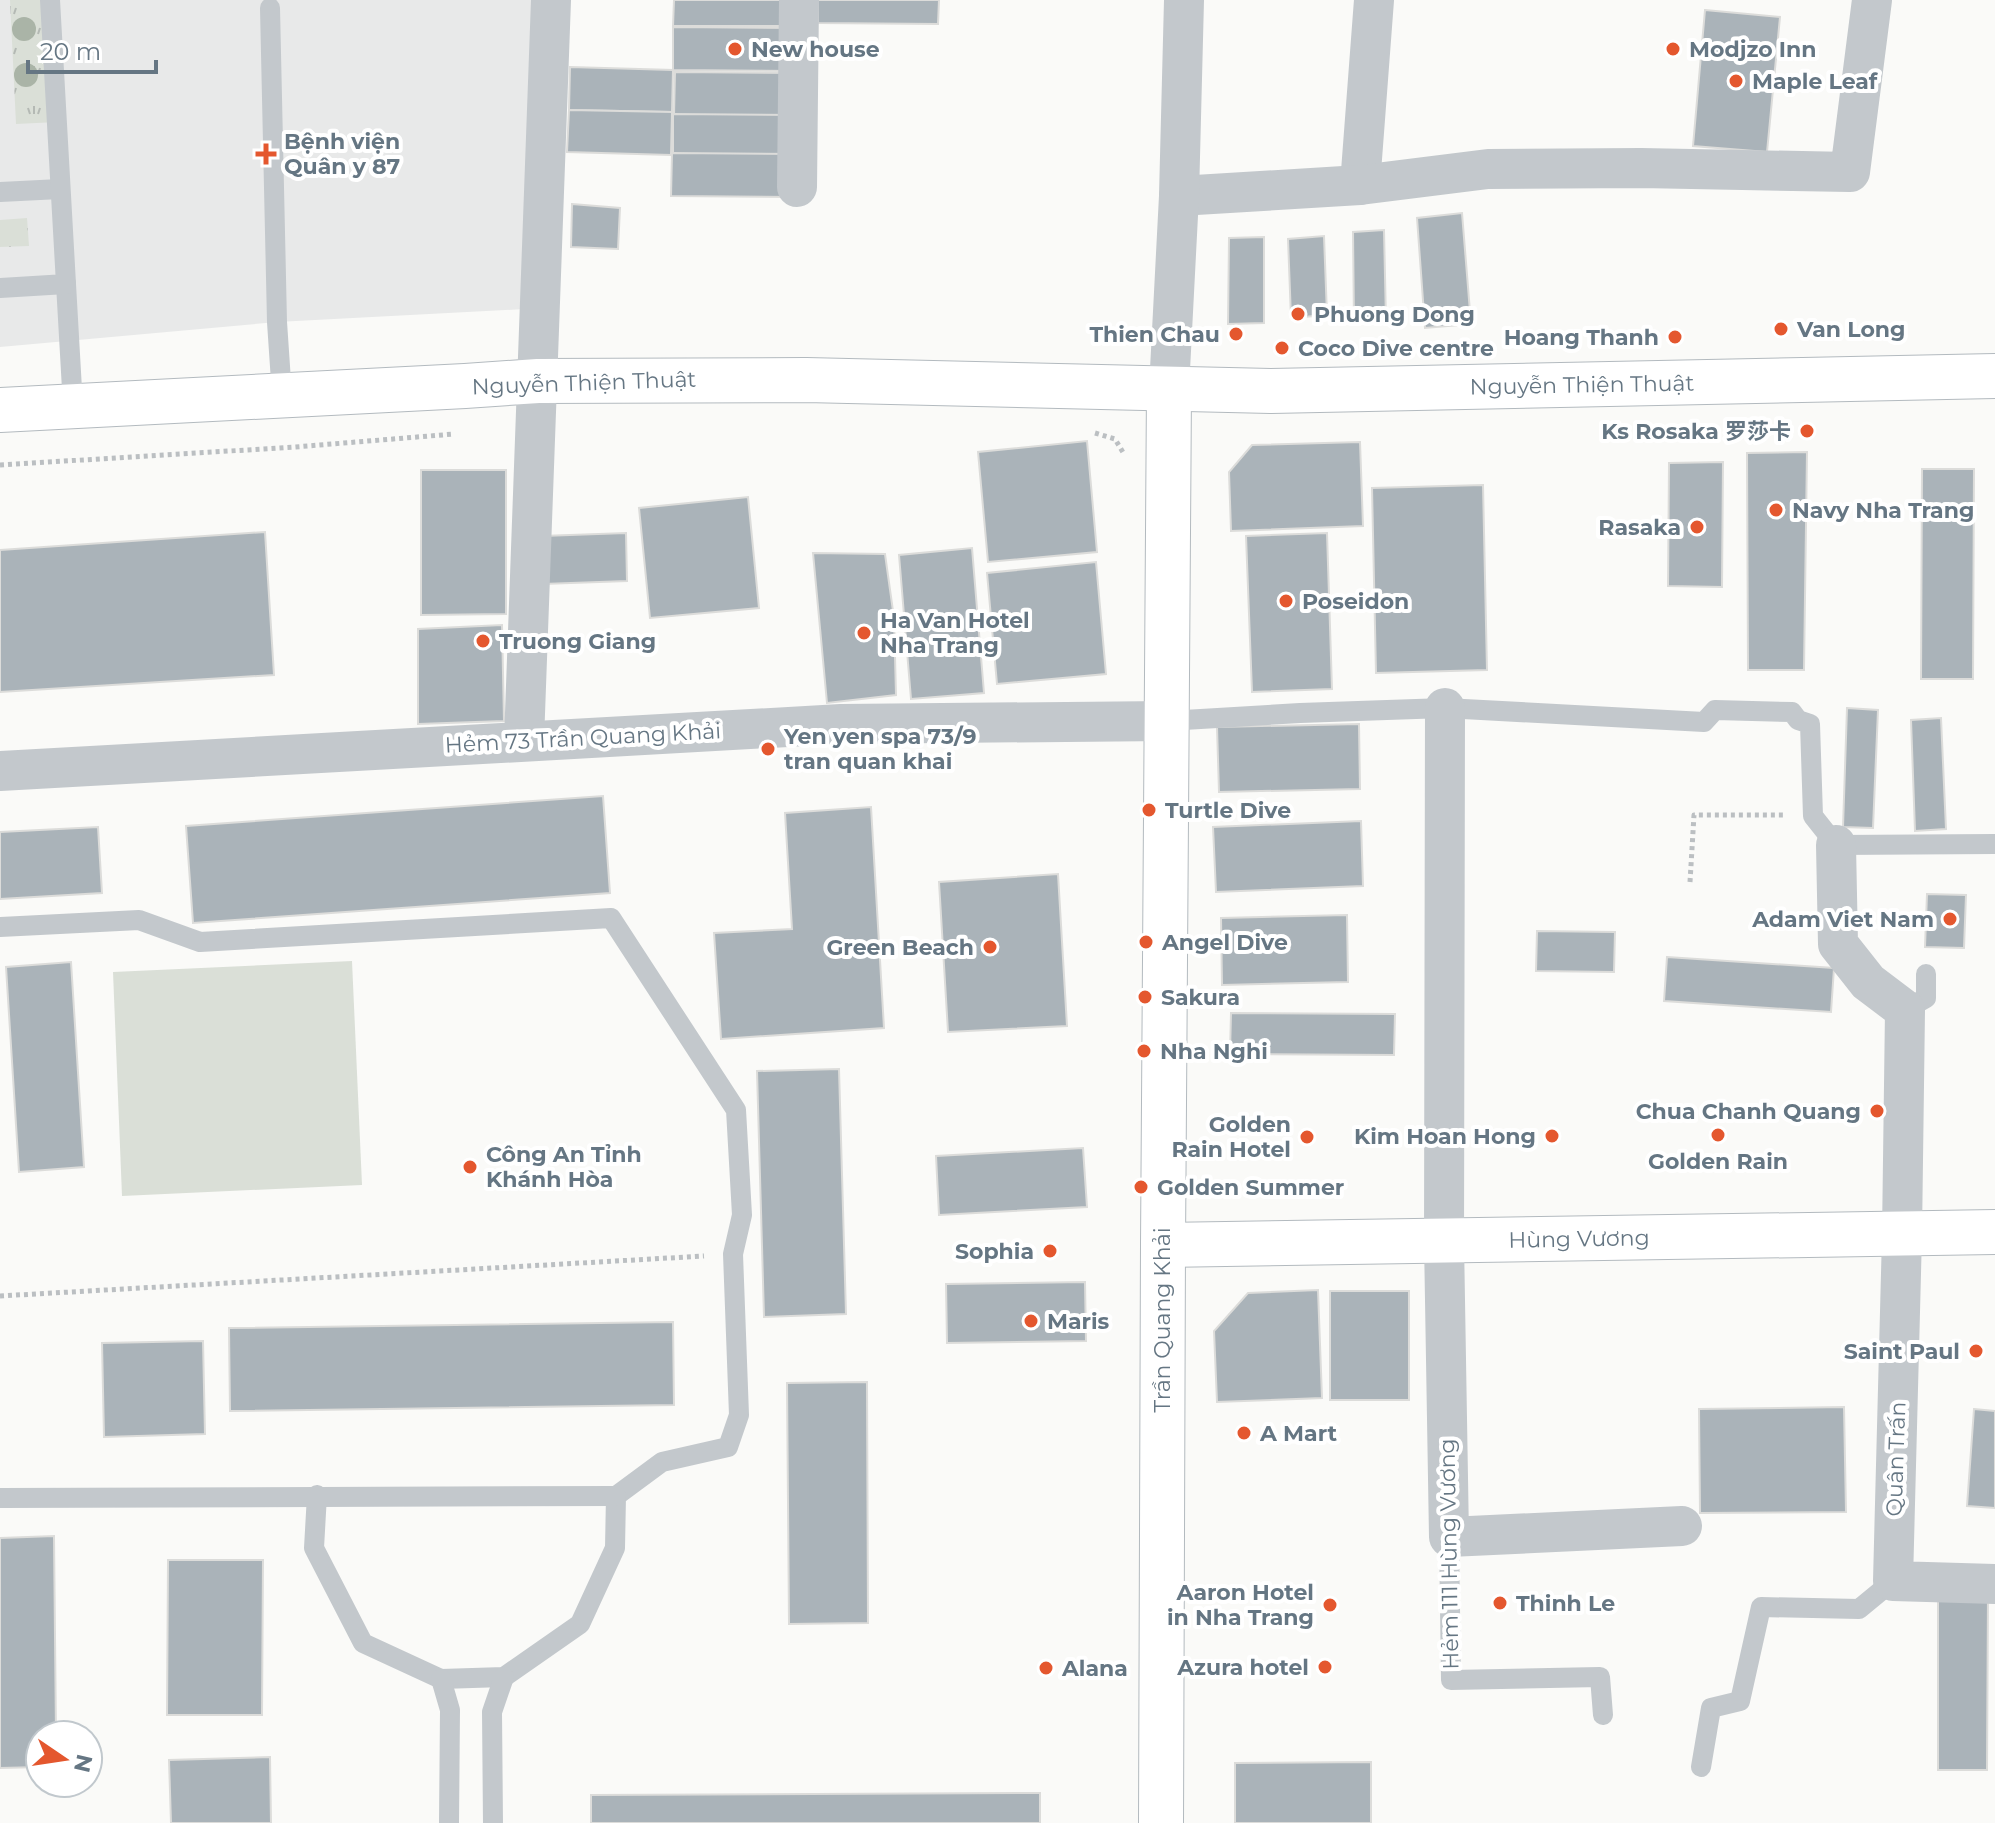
<svg xmlns="http://www.w3.org/2000/svg" width="1995" height="1823" font-family="Montserrat,'Noto Sans SC',sans-serif">
<defs>
<pattern id="grass-tufts" width="24" height="20" patternUnits="userSpaceOnUse" patternTransform="scale(2)"><rect width="24" height="20" fill="#dadfd7"/><path d="M3 7l-1-3M5 7V3M7 7l1-3M15 17l-1-3M17 17v-4M19 17l1-3" fill="none" stroke="#b4b9b4"/></pattern>
</defs>
<rect width="100%" height="100%" fill="#fafaf8"/>
<polygon fill="#e8e9e9" points="0,0 537,0 525,309 277,322 0,347"/>
<g fill="url(#grass-tufts)">
<polygon points="10,0 50,0 57,122 16,124"/>
<polygon points="27,218 29,246 0,247 0,220"/>
</g>
<polygon fill="#dadfd7" points="352,961 362,1185 122,1196 113,972"/>
<g fill="#aab3b9" stroke="#dcdcda" stroke-width="2">
<polygon points="674,0 797,0 797,26 673,26"/>
<polygon points="818,0 939,0 938,24 818,23"/>
<polygon points="1705,10 1780,17 1767,152 1693,146"/>
<polygon points="673,27 796,28 796,71 673,70"/>
<polygon points="570,67 673,70 672,112 569,110"/>
<polygon points="675,72 798,73 797,115 674,115"/>
<polygon points="569,110 672,112 671,155 567,152"/>
<polygon points="673,114 796,115 796,159 673,158"/>
<polygon points="672,153 796,154 795,197 671,196"/>
<polygon points="572,204 620,208 618,249 571,247"/>
<polygon points="1462,213 1471,324 1425,328 1417,218"/>
<polygon points="1384,230 1386,321 1354,323 1353,232"/>
<polygon points="1324,236 1327,315 1291,318 1288,239"/>
<polygon points="1264,237 1264,323 1228,324 1229,238"/>
<polygon points="1087,441 1097,552 988,562 978,452"/>
<polygon points="1360,442 1363,526 1231,531 1229,472 1252,445"/>
<polygon points="1807,452 1804,670 1748,670 1747,453"/>
<polygon points="1723,462 1722,587 1668,586 1669,463"/>
<polygon points="1922,469 1974,469 1973,679 1921,679"/>
<polygon points="421,470 506,470 506,614 421,615"/>
<polygon points="1483,485 1487,670 1376,673 1372,488"/>
<polygon points="748,497 759,608 650,618 639,508"/>
<polygon points="265,532 274,675 0,692 0,550"/>
<polygon points="626,533 627,581 543,584 542,536"/>
<polygon points="1327,533 1332,689 1252,692 1246,536"/>
<polygon points="972,548 984,693 911,699 899,555"/>
<polygon points="813,553 885,554 894,618 896,695 827,703"/>
<polygon points="1096,562 1106,674 997,684 987,573"/>
<polygon points="502,625 504,721 418,724 418,629"/>
<polygon points="1847,708 1878,710 1873,828 1843,827"/>
<polygon points="1941,718 1946,829 1915,831 1911,720"/>
<polygon points="1359,724 1360,789 1219,792 1217,727"/>
<polygon points="603,796 610,893 193,923 186,826"/>
<polygon points="871,807 884,1028 721,1039 714,933 792,929 785,813"/>
<polygon points="1361,821 1363,886 1216,892 1213,827"/>
<polygon points="98,827 102,893 0,899 0,832"/>
<polygon points="1058,874 1067,1026 948,1032 939,882"/>
<polygon points="1927,894 1966,895 1964,948 1925,947"/>
<polygon points="1347,915 1348,982 1222,985 1221,918"/>
<polygon points="1537,931 1615,932 1614,972 1536,971"/>
<polygon points="1667,957 1834,968 1831,1012 1664,1001"/>
<polygon points="71,962 84,1167 19,1172 6,967"/>
<polygon points="1231,1013 1395,1014 1394,1055 1230,1054"/>
<polygon points="839,1069 846,1314 764,1317 757,1071"/>
<polygon points="1083,1148 1087,1207 939,1215 936,1156"/>
<polygon points="1085,1282 1086,1341 947,1343 946,1284"/>
<polygon points="1318,1290 1322,1398 1217,1402 1214,1331 1248,1293"/>
<rect x="1330" y="1291" width="79" height="109"/>
<polygon points="673,1322 674,1405 230,1411 229,1328"/>
<polygon points="203,1341 205,1434 104,1437 102,1343"/>
<polygon points="867,1382 868,1623 789,1624 787,1383"/>
<polygon points="1844,1407 1846,1512 1700,1513 1699,1409"/>
<polygon points="1974,1409 1995,1411 1995,1508 1967,1506"/>
<polygon points="54,1536 56,1735 40,1735 40,1767 0,1768 0,1538"/>
<polygon points="168,1560 263,1560 262,1715 167,1715"/>
<polygon points="1938,1593 1988,1593 1987,1770 1938,1770"/>
<polygon points="270,1757 271,1823 171,1823 169,1760"/>
<polygon points="1371,1762 1371,1823 1235,1823 1235,1763"/>
<polygon points="1040,1793 1040,1823 591,1823 591,1795"/>
</g>
<g fill="none" stroke-linecap="round" stroke-linejoin="round">
<defs>
<g id="secondary">
<polyline points="0,410 465,386 538,381 806,380 1271,391 1995,376"/>
<polyline points="1163,1245 1995,1232"/>
<polyline points="1161,1823 1163,1245 1169,389"/>
</g>
</defs>
<use href="#secondary" stroke="#b3babf" stroke-width="46"/>
<g stroke="#bbbfc2" stroke-width="5" stroke-dasharray="4 4" stroke-linecap="butt">
<polyline points="1095,433 1115,439 1124,454"/>
<polyline points="0,465 295,447 454,434"/>
<polyline points="1690,882 1694,815 1784,815"/>
<polyline points="0,1296 704,1256"/>
</g>
<g stroke="#c3c8cc" stroke-width="20">
<polyline points="270,8 277,322 282,396"/>
<polyline points="0,192 60,189"/>
<polyline points="66,284 73,407"/>
<polyline points="0,288 66,284 50,0"/>
<polyline points="1167,721 1300,713 1445,708 1704,722 1715,710 1792,712 1798,720 1810,724 1813,816 1836,845 1995,844"/>
<polyline points="0,927 139,920 200,942 611,918 736,1110 742,1215 733,1254 739,1415 728,1447 662,1462 616,1496 615,1548 580,1624 504,1677 441,1679 363,1643 314,1548 317,1495"/>
<polyline points="1905,1010 1926,998 1926,974"/>
<polyline points="0,1498 616,1496"/>
<polyline points="1449,1537 1451,1680 1600,1677 1603,1715"/>
<polyline points="441,1679 450,1710 449,1823"/>
<polyline points="1701,1767 1711,1708 1740,1701 1761,1607 1859,1609 1893,1581"/>
<polyline points="493,1823 492,1712 504,1677"/>
</g>
<g stroke="#c3c8cc" stroke-width="40">
<polyline points="1360,185 1374,0"/>
<polyline points="797,187 799,0"/>
<polyline points="1179,196 1360,185 1488,169 1641,168 1850,172 1872,0"/>
<polyline points="1169,389 1179,196 1184,0"/>
<polyline points="1445,708 1444,1241 1449,1537 1682,1526"/>
<polyline points="524,741 551,0"/>
<polyline points="0,771 841,724 1167,721"/>
<polyline points="1836,845 1838,944 1868,982 1905,1010 1902,1235 1893,1581 1995,1584"/>
</g>
<use href="#secondary" stroke="#fff" stroke-width="44"/>
</g>
<g fill="#aab4a7">
<circle cx="24" cy="29" r="12"/>
<circle cx="26" cy="75" r="12"/>
</g>
<g fill="#e4572e" stroke="#fff" stroke-width="3">
<circle cx="735" cy="49" r="8"/>
<circle cx="1673" cy="49" r="8"/>
<circle cx="1736" cy="81" r="8"/>
<path d="M262 142h8v8h8v8h-8v8h-8v-8h-8v-8h8z"/>
<circle cx="1298" cy="314" r="8"/>
<circle cx="1781" cy="329" r="8"/>
<circle cx="1236" cy="334" r="8"/>
<circle cx="1675" cy="337" r="8"/>
<circle cx="1282" cy="348" r="8"/>
<circle cx="1807" cy="431" r="8"/>
<circle cx="1776" cy="510" r="8"/>
<circle cx="1697" cy="527" r="8"/>
<circle cx="1286" cy="601" r="8"/>
<circle cx="864" cy="633" r="8"/>
<circle cx="483" cy="641" r="8"/>
<circle cx="768" cy="749" r="8"/>
<circle cx="1149" cy="810" r="8"/>
<circle cx="1950" cy="919" r="8"/>
<circle cx="1146" cy="942" r="8"/>
<circle cx="990" cy="947" r="8"/>
<circle cx="1145" cy="997" r="8"/>
<circle cx="1144" cy="1051" r="8"/>
<circle cx="1877" cy="1111" r="8"/>
<circle cx="1718" cy="1135" r="8"/>
<circle cx="1552" cy="1136" r="8"/>
<circle cx="1307" cy="1137" r="8"/>
<circle cx="470" cy="1167" r="8"/>
<circle cx="1141" cy="1187" r="8"/>
<circle cx="1050" cy="1251" r="8"/>
<circle cx="1031" cy="1321" r="8"/>
<circle cx="1976" cy="1351" r="8"/>
<circle cx="1244" cy="1433" r="8"/>
<circle cx="1500" cy="1603" r="8"/>
<circle cx="1330" cy="1605" r="8"/>
<circle cx="1325" cy="1667" r="8"/>
<circle cx="1046" cy="1668" r="8"/>
</g>
<g text-anchor="middle" dominant-baseline="central" stroke-width="8" stroke-linejoin="round" paint-order="stroke">
<g font-size="22" font-weight="bold" fill="#657683" stroke="#fff" text-anchor="start">
<text x="751" y="49">New house</text>
<text x="1689" y="49">Modjzo Inn</text>
<text x="1752" y="81">Maple Leaf</text>
<text x="284" y="141">Bệnh viện<tspan x="284" dy="25">Quân y 87</tspan></text>
<text x="1314" y="314">Phuong Dong</text>
<text x="1797" y="329">Van Long</text>
<text x="1220" y="334" text-anchor="end">Thien Chau</text>
<text x="1659" y="337" text-anchor="end">Hoang Thanh</text>
<text x="1298" y="348">Coco Dive centre</text>
<text x="1791" y="431" text-anchor="end">Ks Rosaka 罗莎卡</text>
<text x="1792" y="510">Navy Nha Trang</text>
<text x="1681" y="527" text-anchor="end">Rasaka</text>
<text x="1302" y="601">Poseidon</text>
<text x="880" y="620">Ha Van Hotel<tspan x="880" dy="25">Nha Trang</tspan></text>
<text x="499" y="641">Truong Giang</text>
<text x="784" y="736">Yen yen spa 73/9<tspan x="784" dy="25">tran quan khai</tspan></text>
<text x="1165" y="810">Turtle Dive</text>
<text x="1934" y="919" text-anchor="end">Adam Viet Nam</text>
<text x="1162" y="942">Angel Dive</text>
<text x="974" y="947" text-anchor="end">Green Beach</text>
<text x="1161" y="997">Sakura</text>
<text x="1160" y="1051">Nha Nghi</text>
<text x="1861" y="1111" text-anchor="end">Chua Chanh Quang</text>
<text x="1291" y="1124" text-anchor="end">Golden<tspan x="1291" dy="25">Rain Hotel</tspan></text>
<text x="1536" y="1136" text-anchor="end">Kim Hoan Hong</text>
<text x="486" y="1154">Công An Tỉnh<tspan x="486" dy="25">Khánh Hòa</tspan></text>
<text x="1718" y="1161" text-anchor="middle">Golden Rain</text>
<text x="1157" y="1187">Golden Summer</text>
<text x="1034" y="1251" text-anchor="end">Sophia</text>
<text x="1047" y="1321">Maris</text>
<text x="1960" y="1351" text-anchor="end">Saint Paul</text>
<text x="1260" y="1433">A Mart</text>
<text x="1314" y="1592" text-anchor="end">Aaron Hotel<tspan x="1314" dy="25">in Nha Trang</tspan></text>
<text x="1516" y="1603">Thinh Le</text>
<text x="1309" y="1667" text-anchor="end">Azura hotel</text>
<text x="1062" y="1668">Alana</text>
</g>
<g font-size="22" fill="#657683" stroke="#fff">
<text transform="translate(584 383) rotate(-2)">Nguyễn Thiện Thuật</text>
<text transform="translate(1582 385) rotate(-1)">Nguyễn Thiện Thuật</text>
<text transform="translate(583 738) rotate(-3)">Hẻm 73 Trần Quang Khải</text>
<text transform="translate(1579 1239) rotate(-1)">Hùng Vương</text>
<text transform="translate(1162 1320) rotate(-90)">Trần Quang Khải</text>
<text transform="translate(1896 1459) rotate(-88)">Quân Trấn</text>
<text transform="translate(1449 1554) rotate(-91)">Hẻm 111 Hùng Vương</text>
</g>
</g>
<g transform="translate(64 1759) rotate(103)"><circle r="38" fill="#ffffff" stroke="#c1c8cd" stroke-width="2"/>
<path d="M0-6L14 30L0 20L-14 30Z" fill="#e4572e"/>
<text y="-12" font-size="22" font-weight="bold" text-anchor="middle" fill="#657683">N</text>
</g>
<path d="M28 60v12h128v-12" fill="none" stroke="#657683" stroke-width="4"/>
<text x="40" y="60" font-size="24" fill="#657683" stroke="#ffffff" stroke-width="6" paint-order="stroke">20 m</text>
</svg>
